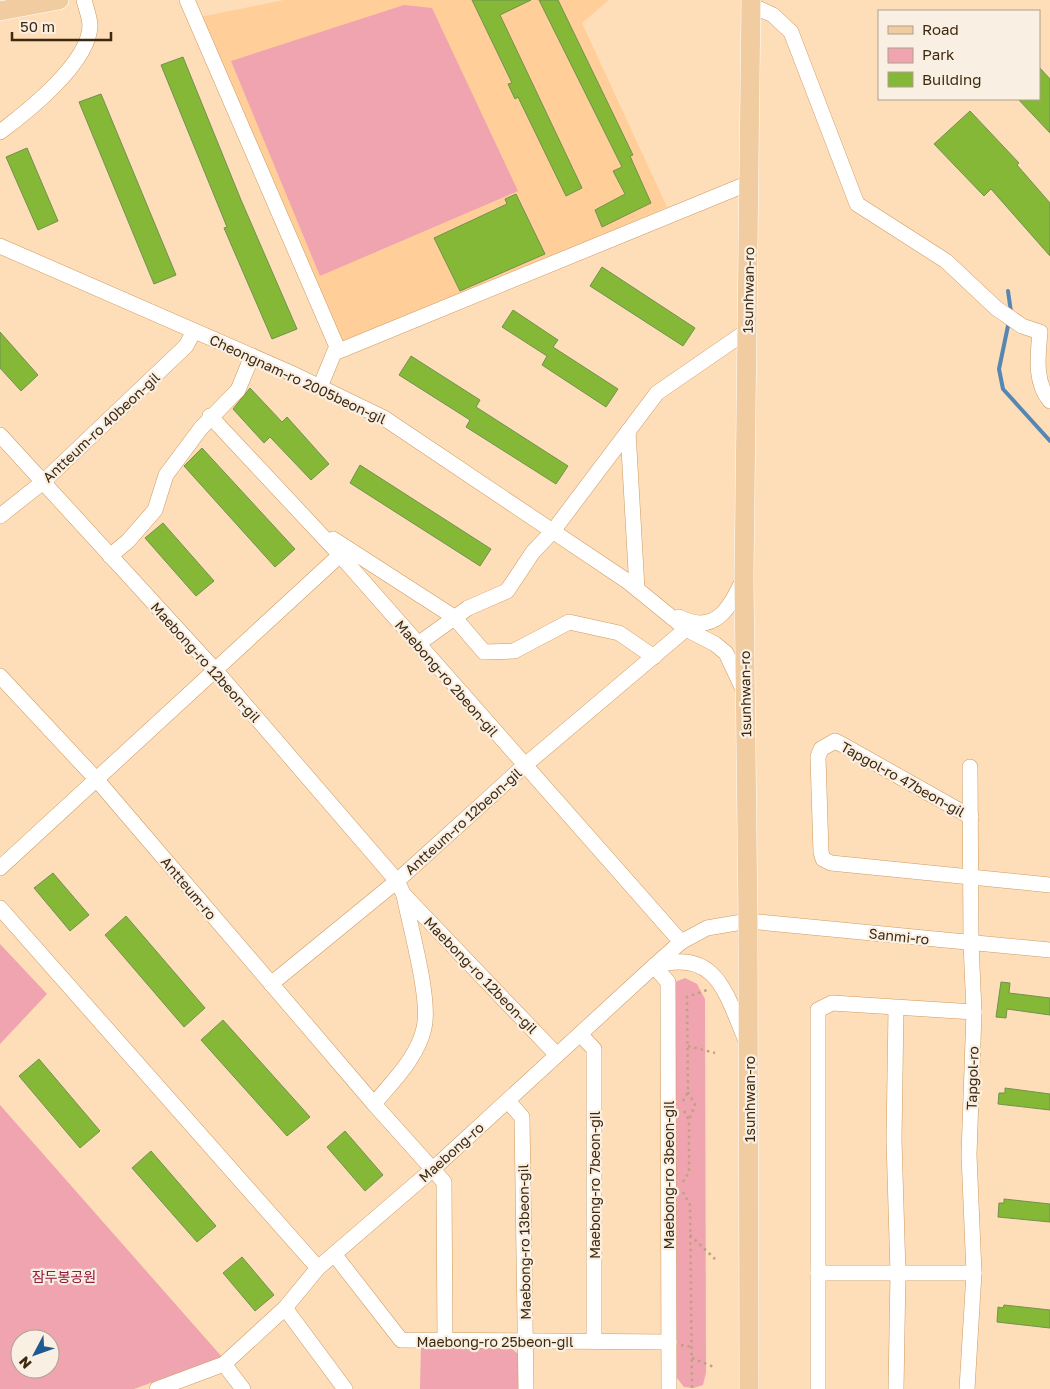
<svg xmlns="http://www.w3.org/2000/svg" width="1050" height="1389" font-family="'Golos Text','Noto Sans KR',sans-serif">
<rect width="100%" height="100%" fill="#feddb9"/>
<polygon fill="#ffce99" points="284,0 609,0 582,23 667,207 345,347 200,17"/>
<g fill="#f0a4b0" fill-rule="evenodd">
<polygon points="404,5 432,8 518,191 320,276 231,61"/>
<polygon points="0,944 47,994 0,1044"/>
<polygon points="685,978 697,984 705,999 706,1373 703,1385 694,1388 684,1387 673,1373 675,982"/>
<path d="M0,1105l222,252 -88,32h-134zM20,1339h30v30h-30z"/>
<polygon points="421,1344 511,1348 518,1354 519,1389 420,1389"/>
</g>
<g fill="none" stroke-linecap="round" stroke-linejoin="round">
<g stroke="#5687b3" stroke-width="4">
<polyline points="1008,291 1011,312"/>
<polyline points="1009,321 999,369 1003,389 1050,441"/>
</g>
</g>
<g fill="#84b836" stroke="#73914e">
<polygon points="472,0 531,0 500,15 582,188 566,196 518,97 515,99 508,84 512,83"/>
<polygon points="539,0 558,0 633,155 630,156 651,203 602,227 595,210 625,194 613,171 622,167"/>
<polygon points="183,57 241,200 297,329 272,339 224,228 227,227 161,65"/>
<polygon points="1039,67 1050,79 1050,133 1018,99 1039,99"/>
<polygon points="101,94 176,275 154,284 79,102"/>
<polygon points="970,111 1019,163 1017,165 1050,203 1050,256 991,189 984,196 934,144"/>
<polygon points="27,148 58,221 38,230 6,157"/>
<polygon points="516,194 545,254 460,291 434,238 507,204 505,199"/>
<polygon points="602,267 695,328 683,346 590,286"/>
<polygon points="513,310 558,340 553,347 618,389 606,407 542,365 547,356 502,327"/>
<polygon points="0,332 38,375 21,391 0,368"/>
<polygon points="411,356 480,400 476,407 568,466 556,484 466,427 470,420 399,375"/>
<polygon points="250,388 282,422 287,417 329,464 311,480 270,437 264,443 233,409"/>
<polygon points="202,448 295,549 275,567 184,466"/>
<polygon points="360,465 491,549 480,566 350,483"/>
<polygon points="163,523 214,581 196,596 145,538"/>
<polygon points="53,873 89,915 70,931 34,888"/>
<polygon points="126,916 205,1008 184,1027 105,935"/>
<polygon points="1001,982 1010,983 1009,993 1050,998 1050,1015 1007,1009 1006,1018 996,1017"/>
<polygon points="223,1020 310,1117 287,1136 201,1040"/>
<polygon points="39,1059 100,1131 80,1148 19,1076"/>
<polygon points="1005,1088 1050,1094 1050,1110 998,1104 999,1093 1005,1093"/>
<polygon points="345,1131 383,1175 365,1191 327,1147"/>
<polygon points="151,1151 216,1226 197,1242 132,1168"/>
<polygon points="1004,1199 1050,1204 1050,1222 998,1217 999,1203 1004,1203"/>
<polygon points="242,1257 274,1295 255,1311 223,1273"/>
<polygon points="1004,1305 1050,1310 1050,1328 997,1322 998,1307 1003,1308"/>
</g>
<g fill="none" stroke-linecap="round" stroke-linejoin="round">
<defs>
<g id="minor">
<polyline points="187,0 337,347 334,353"/>
<path d="M751,5l22,10 18,17 66,172 89,57 50,47 26,18 18,6c-2,23 -6,50 10,69"/>
<path d="M0,132c27,-20 89,-69 90,-106 0,-8 -4,-18 -6,-26"/>
<polyline points="0,246 291,373 384,418 627,581 686,629 715,644 726,653 742,687"/>
<polyline points="320,387 334,353 749,183"/>
<polyline points="210,416 340,555 681,942"/>
<polyline points="628,431 637,589"/>
<polyline points="0,435 216,671 397,881 404,895 557,1055"/>
<polyline points="0,516 43,482 186,346 194,331"/>
<polyline points="333,539 454,617 484,652 514,651 569,622 619,633 654,657"/>
<polyline points="110,556 128,541 155,510 166,475 201,428 238,390 252,356"/>
<path d="M679,617c37,19 51,-10 65,-39"/>
<polyline points="418,644 468,608 507,591 533,552 553,531 657,393 747,331"/>
<polyline points="0,676 97,780 374,1104 444,1182 445,1340"/>
<polyline points="971,817 843,745 835,741 821,749 818,757 821,852 823,859 831,863 1050,885"/>
<polyline points="0,868 340,555"/>
<polyline points="0,908 318,1268"/>
<polyline points="271,984 397,881 524,766 686,629"/>
<polyline points="896,1009 894,1140 898,1273 896,1389"/>
<polyline points="580,1034 594,1049 594,1341"/>
<polyline points="508,1101 522,1117 526,1389"/>
<path d="M374,1104c18,-22 44,-47 50,-76 7,-29 -14,-101 -20,-133"/>
<polyline points="334,1254 401,1340 669,1342"/>
<polyline points="818,1273 974,1273"/>
<polyline points="285,1308 345,1389"/>
<polyline points="224,1364 243,1389"/>
<polyline points="157,1389 224,1364 285,1308 318,1268 433,1169 654,966 681,942 707,928 748,921 1050,950"/>
<path d="M669,1389l-1,-407 -14,-16c64,-19 72,29 93,77"/>
<polyline points="818,1389 818,1010 832,1003 974,1012"/>
<polyline points="967,1389 974,1273 969,1155 974,1012 971,943 970,767"/>
</g>
<g id="major">
<polyline points="0,11 59,0"/>
<polyline points="749,1389 748,921 744,578 751,0"/>
</g>
</defs>
<use href="#minor" stroke="#cf9a5e" stroke-width="16"/>
<use href="#major" stroke="#fff" stroke-width="20"/>
<g stroke="#bea180" stroke-width="2.5" stroke-dasharray="2.5 4" stroke-linecap="butt">
<polyline points="688,1046 715,1053"/>
<polyline points="688,1092 695,1105 689,1120"/>
<polyline points="683,1101 688,1092 687,997 707,990"/>
<polyline points="683,1182 689,1172 689,1120 683,1109"/>
<polyline points="683,1192 690,1205 692,1389"/>
<polyline points="690,1235 715,1259"/>
<polyline points="681,1345 692,1347"/>
<polyline points="692,1358 716,1368"/>
</g>
<use href="#minor" stroke="#fff" stroke-width="15"/>
<use href="#major" stroke="#f1cca1" stroke-width="19"/>
</g>
<g text-anchor="middle" dominant-baseline="central" stroke-width="4.5" stroke-linejoin="round" paint-order="stroke">
<g font-size="14" fill="#3e290f" stroke="#faefe3">
<text transform="translate(748 290) rotate(-89)">1sunhwan-ro</text>
<text transform="translate(298 379) rotate(25)">Cheongnam-ro 2005beon-gil</text>
<text transform="translate(101 427) rotate(-43)">Antteum-ro 40beon-gil</text>
<text transform="translate(206 662) rotate(48)">Maebong-ro 12beon-gil</text>
<text transform="translate(447 678) rotate(49)">Maebong-ro 2beon-gil</text>
<text transform="translate(745 694) rotate(-91)">1sunhwan-ro</text>
<text transform="translate(903 779) rotate(29)">Tapgol-ro 47beon-gil</text>
<text transform="translate(463 821) rotate(-42)">Antteum-ro 12beon-gil</text>
<text transform="translate(189 888) rotate(50)">Antteum-ro</text>
<text transform="translate(899 936) rotate(6)">Sanmi-ro</text>
<text transform="translate(481 975) rotate(46)">Maebong-ro 12beon-gil</text>
<text transform="translate(972 1078) rotate(-88)">Tapgol-ro</text>
<text transform="translate(749 1099) rotate(-90)">1sunhwan-ro</text>
<text transform="translate(451 1152) rotate(-42)">Maebong-ro</text>
<text transform="translate(668 1175) rotate(-90)">Maebong-ro 3beon-gil</text>
<text transform="translate(594 1185) rotate(-90)">Maebong-ro 7beon-gil</text>
<text transform="translate(524 1242) rotate(-91)">Maebong-ro 13beon-gil</text>
<text x="495" y="1341">Maebong-ro 25beon-gil</text>
</g>
<g font-size="14" fill="#92183f" stroke="#faefe3">
<text x="64" y="1276">잠두봉공원</text>
</g>
</g>
<rect x="878" y="10" width="162" height="90" fill="#faefe3" stroke="#afa08e"/>
<rect x="888" y="26" width="25" height="8" fill="#f1cca1" stroke="#afa08e"/>
<text x="922" y="35" font-size="15" fill="#3e290f">Road</text>
<rect x="888" y="48" width="25" height="15" fill="#f0a4b0" stroke="#afa08e"/>
<text x="922" y="60" font-size="15" fill="#3e290f">Park</text>
<rect x="888" y="72" width="25" height="15" fill="#84b836" stroke="#afa08e"/>
<text x="922" y="85" font-size="15" fill="#3e290f">Building</text>
<g transform="translate(35 1354) rotate(229)"><circle r="24" fill="#faefe3" stroke="#afa08e"/>
<path d="M0-4L9 19L0 12L-9 19Z" fill="#1c5a90"/>
<text y="-8" font-size="14" font-weight="bold" text-anchor="middle" fill="#3e290f">N</text>
</g>
<path d="M12 32v8h99v-8" fill="none" stroke="#3e290f" stroke-width="2.5"/>
<text x="20" y="32" font-size="15" fill="#3e290f" stroke="#faefe3" stroke-width="4" paint-order="stroke">50 m</text>
</svg>
